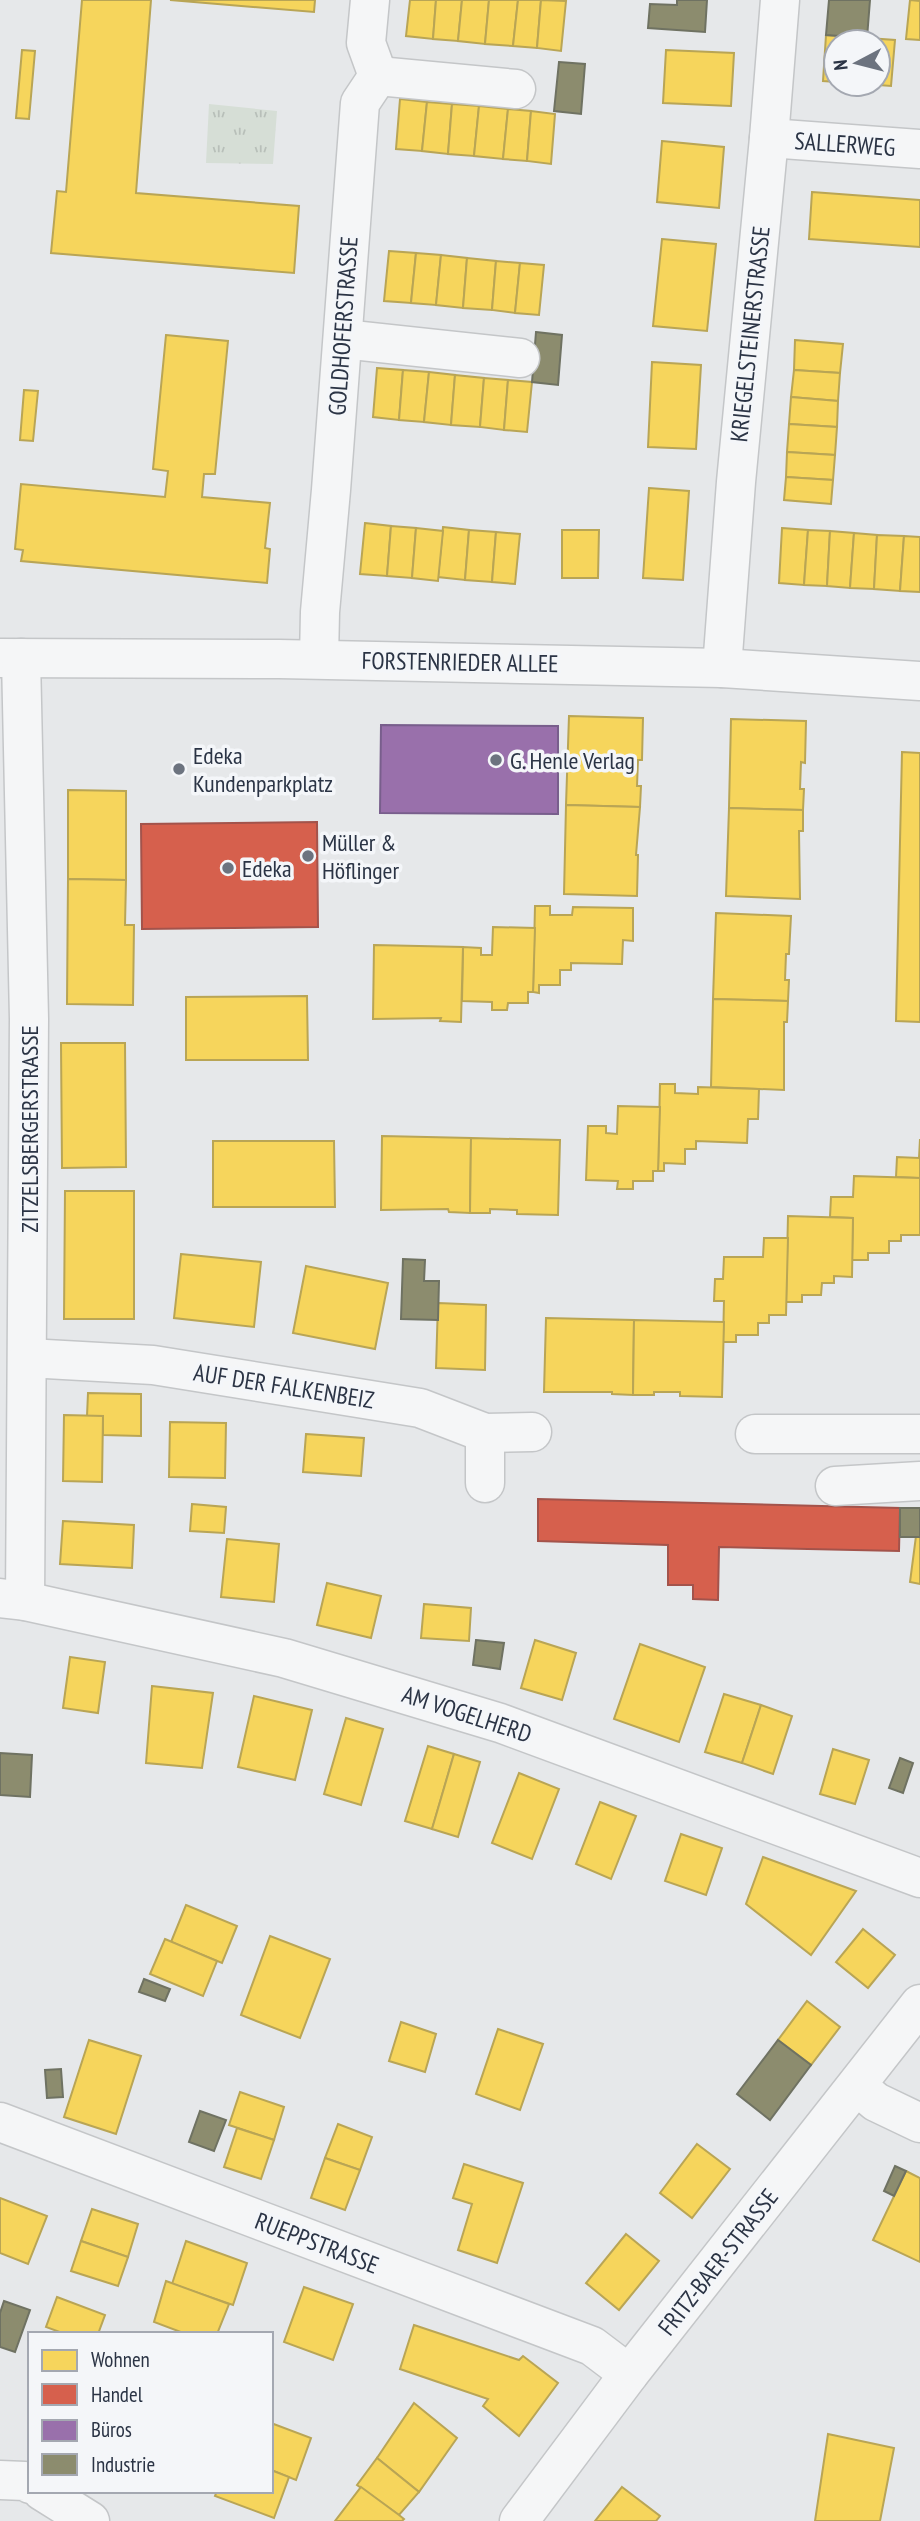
<svg xmlns="http://www.w3.org/2000/svg" width="920" height="2521" font-family="'PT Sans Narrow',sans-serif">
<defs>
<pattern id="grass-tufts" width="24" height="20" patternUnits="userSpaceOnUse" patternTransform="scale(1.75)"><rect width="24" height="20" fill="#d6ded6"/><path d="M3 7l-1-3M5 7V3M7 7l1-3M15 17l-1-3M17 17v-4M19 17l1-3" fill="none" stroke="#b8bfb9"/></pattern>
</defs>
<rect width="100%" height="100%" fill="#e6e8ea"/>
<polygon fill="url(#grass-tufts)" points="209,104 277,111 273,164 206,163"/>
<g fill="#f6d55c" stroke="#b9a555" stroke-width="2">
<polygon points="82,0 151,0 136,193 299,206 294,273 51,253 57,191 66,192"/>
<polygon points="170,0 315,0 314,12"/>
<polygon points="410,0 436,0 433,39 406,36"/>
<polygon points="436,0 462,0 458,41 433,39"/>
<polygon points="462,0 489,0 485,44 458,41"/>
<polygon points="489,0 518,0 513,46 485,44"/>
<polygon points="518,0 541,0 537,48 513,46"/>
<polygon points="541,0 566,1 561,51 537,48"/>
<polygon points="910,0 920,1 920,40 906,39"/>
<polygon points="826,35 895,40 891,86 865,84 878,84 878,42 836,42 836,82 823,81"/>
<polygon points="22,50 35,51 29,119 16,118"/>
<polygon points="666,50 734,53 731,106 663,103"/>
<polygon points="400,99 427,102 422,151 396,149"/>
<polygon points="427,102 452,104 448,154 422,151"/>
<polygon points="452,104 479,106 474,156 448,154"/>
<polygon points="479,106 508,109 503,159 474,156"/>
<polygon points="508,109 531,111 527,161 503,159"/>
<polygon points="531,111 555,114 551,164 527,161"/>
<polygon points="662,141 724,147 719,208 657,202"/>
<polygon points="812,192 920,200 920,247 809,239"/>
<polygon points="662,239 716,244 707,331 653,326"/>
<polygon points="389,251 416,253 411,303 384,301"/>
<polygon points="416,253 441,255 436,305 411,303"/>
<polygon points="441,255 467,258 463,308 436,305"/>
<polygon points="467,258 496,261 492,310 463,308"/>
<polygon points="496,261 520,263 515,313 492,310"/>
<polygon points="520,263 544,265 539,315 515,313"/>
<polygon points="166,335 228,341 215,474 204,474 202,497 270,503 265,548 270,549 267,583 21,561 23,550 15,549 21,484 165,497 168,471 153,469"/>
<polygon points="795,340 843,344 840,373 794,370"/>
<polygon points="652,362 701,365 696,449 648,447"/>
<polygon points="377,368 403,370 399,420 373,417"/>
<polygon points="403,370 429,372 424,422 399,420"/>
<polygon points="794,370 840,373 838,401 791,397"/>
<polygon points="429,372 455,375 451,425 424,422"/>
<polygon points="455,375 484,378 480,427 451,425"/>
<polygon points="484,378 508,380 504,430 480,427"/>
<polygon points="508,380 532,382 527,432 504,430"/>
<polygon points="24,390 38,391 33,441 20,440"/>
<polygon points="791,397 838,401 837,427 789,424"/>
<polygon points="789,424 837,427 835,455 787,452"/>
<polygon points="787,452 835,455 833,480 786,477"/>
<polygon points="786,477 833,480 831,504 784,500"/>
<polygon points="649,488 689,491 683,580 643,578"/>
<polygon points="365,523 391,526 387,576 360,574"/>
<polygon points="391,526 416,528 412,578 387,576"/>
<polygon points="443,527 469,530 465,580 438,577"/>
<polygon points="416,528 443,531 438,581 412,578"/>
<polygon points="782,528 808,530 804,585 779,583"/>
<polygon points="469,530 496,532 492,582 465,580"/>
<polygon points="562,530 599,530 598,578 562,578"/>
<polygon points="808,530 830,531 827,586 804,585"/>
<polygon points="830,531 854,533 850,588 827,586"/>
<polygon points="496,532 520,534 515,584 492,582"/>
<polygon points="854,533 877,535 874,589 850,588"/>
<polygon points="877,535 904,536 900,591 874,589"/>
<polygon points="904,536 920,537 920,592 900,591"/>
<polygon points="569,716 643,718 642,760 638,760 637,786 641,786 640,807 566,805"/>
<polygon points="731,719 806,721 805,763 801,762 800,789 804,789 803,810 729,808"/>
<polygon points="902,752 920,753 920,1022 896,1021"/>
<polygon points="68,790 126,791 126,880 68,879"/>
<polygon points="566,805 640,807 636,855 638,855 637,896 564,894"/>
<polygon points="729,808 803,810 803,831 799,831 800,899 726,896"/>
<polygon points="68,879 126,880 125,925 134,925 133,1005 67,1004"/>
<polygon points="535,906 550,906 550,915 572,915 573,907 633,908 633,941 623,940 622,964 571,963 571,970 560,970 560,985 539,985 539,993 533,992"/>
<polygon points="716,913 791,916 789,954 786,954 785,980 789,980 788,1001 713,999"/>
<polygon points="493,927 535,928 533,992 528,992 528,1003 508,1003 507,1010 492,1010 492,1002 462,1001 463,947 481,948 481,955 492,955"/>
<polygon points="374,945 463,947 461,1022 440,1021 441,1018 373,1019"/>
<polygon points="307,996 308,1060 186,1060 186,997"/>
<polygon points="713,999 788,1001 787,1022 784,1022 784,1090 711,1087"/>
<polygon points="61,1043 125,1043 126,1167 62,1168"/>
<polygon points="660,1084 675,1084 675,1093 698,1094 698,1087 759,1089 758,1119 748,1119 747,1143 696,1141 696,1149 685,1149 685,1164 664,1163 664,1171 658,1171"/>
<polygon points="618,1106 660,1107 658,1171 653,1171 653,1181 633,1181 633,1189 617,1189 618,1181 586,1180 588,1126 606,1126 606,1133 617,1134"/>
<polygon points="382,1136 471,1138 470,1213 449,1212 448,1209 381,1210"/>
<polygon points="471,1138 560,1140 558,1215 517,1214 517,1210 490,1209 490,1213 470,1213"/>
<polygon points="920,1139 920,1178 896,1177 897,1157 919,1158"/>
<polygon points="213,1141 334,1141 335,1207 213,1207"/>
<polygon points="854,1176 920,1178 920,1235 901,1235 901,1241 889,1241 889,1253 868,1253 868,1260 852,1260 853,1218 830,1217 831,1197 853,1197"/>
<polygon points="65,1191 134,1191 134,1319 64,1319"/>
<polygon points="788,1216 853,1218 852,1277 834,1276 834,1283 822,1283 821,1295 802,1295 802,1302 786,1302"/>
<polygon points="764,1238 788,1238 786,1315 769,1315 769,1323 758,1323 758,1335 736,1335 736,1342 723,1342 724,1301 714,1301 715,1279 723,1279 724,1257 763,1257"/>
<polygon points="181,1254 261,1262 254,1327 174,1318"/>
<polygon points="306,1266 388,1283 375,1349 293,1333"/>
<polygon points="438,1303 486,1305 485,1370 436,1368"/>
<polygon points="546,1318 634,1320 633,1395 612,1394 612,1392 544,1392"/>
<polygon points="634,1320 724,1322 722,1397 680,1396 680,1392 654,1392 654,1395 633,1395"/>
<polygon points="88,1393 141,1394 141,1436 103,1435 103,1416 87,1416"/>
<polygon points="64,1415 103,1416 102,1482 63,1481"/>
<polygon points="170,1422 226,1423 225,1478 169,1477"/>
<polygon points="306,1434 364,1438 361,1476 303,1472"/>
<polygon points="192,1504 226,1507 224,1533 190,1531"/>
<polygon points="63,1521 134,1525 132,1568 60,1564"/>
<polygon points="916,1536 920,1537 920,1584 910,1582"/>
<polygon points="227,1539 279,1544 274,1602 221,1597"/>
<polygon points="327,1583 381,1596 371,1638 317,1625"/>
<polygon points="424,1604 471,1608 469,1641 421,1638"/>
<polygon points="535,1640 576,1653 562,1700 521,1688"/>
<polygon points="640,1644 705,1667 679,1742 614,1719"/>
<polygon points="70,1657 105,1662 98,1713 63,1708"/>
<polygon points="152,1686 213,1693 202,1768 146,1763"/>
<polygon points="724,1694 761,1705 742,1763 705,1752"/>
<polygon points="254,1696 312,1710 295,1780 238,1767"/>
<polygon points="761,1705 792,1716 773,1774 742,1763"/>
<polygon points="346,1718 383,1729 361,1805 324,1794"/>
<polygon points="428,1746 454,1754 432,1829 405,1821"/>
<polygon points="833,1749 869,1760 855,1804 820,1794"/>
<polygon points="454,1754 480,1762 458,1837 432,1829"/>
<polygon points="519,1773 559,1789 532,1859 492,1843"/>
<polygon points="600,1802 636,1816 611,1879 576,1864"/>
<polygon points="681,1834 722,1848 706,1895 665,1881"/>
<polygon points="763,1857 856,1891 811,1955 746,1904"/>
<polygon points="186,1905 237,1926 222,1963 171,1942"/>
<polygon points="863,1929 895,1955 868,1988 836,1962"/>
<polygon points="270,1936 330,1959 300,2038 241,2015"/>
<polygon points="165,1939 217,1961 203,1996 150,1974"/>
<polygon points="807,2001 840,2027 811,2065 778,2040"/>
<polygon points="401,2022 436,2034 425,2072 389,2061"/>
<polygon points="498,2029 543,2044 520,2110 476,2094"/>
<polygon points="89,2040 141,2056 116,2134 64,2117"/>
<polygon points="240,2092 284,2107 274,2140 229,2125"/>
<polygon points="338,2124 372,2137 360,2170 325,2158"/>
<polygon points="237,2128 274,2140 261,2179 224,2167"/>
<polygon points="697,2144 730,2169 692,2218 660,2193"/>
<polygon points="325,2158 360,2170 345,2210 311,2198"/>
<polygon points="464,2164 523,2183 497,2263 458,2250 472,2204 453,2198"/>
<polygon points="906,2171 920,2178 920,2262 873,2240"/>
<polygon points="0,2198 47,2216 28,2264 0,2253"/>
<polygon points="92,2209 138,2224 128,2257 81,2241"/>
<polygon points="626,2234 659,2261 619,2310 586,2283"/>
<polygon points="81,2241 128,2257 118,2286 71,2271"/>
<polygon points="186,2241 247,2263 233,2305 172,2284"/>
<polygon points="166,2281 229,2304 217,2334 186,2334 154,2322"/>
<polygon points="304,2287 353,2304 333,2360 284,2342"/>
<polygon points="57,2297 105,2315 98,2334 65,2334 46,2327"/>
<polygon points="414,2325 519,2360 523,2356 558,2383 519,2436 483,2406 488,2399 400,2369"/>
<polygon points="414,2403 457,2438 419,2492 377,2458"/>
<polygon points="271,2423 311,2438 296,2480 271,2470"/>
<polygon points="828,2434 894,2448 880,2521 815,2521"/>
<polygon points="377,2458 419,2492 399,2515 357,2485"/>
<polygon points="271,2470 289,2477 274,2518 215,2496 217,2491 271,2491"/>
<polygon points="361,2487 399,2515 404,2519 402,2521 335,2521"/>
<polygon points="622,2487 660,2516 656,2521 595,2521"/>
</g>
<g fill="#d6604d" stroke="#a3534b" stroke-width="2">
<polygon points="317,822 318,927 142,929 141,824"/>
<polygon points="538,1499 900,1508 899,1551 719,1547 718,1600 693,1599 693,1585 668,1585 668,1545 538,1541"/>
</g>
<polygon fill="#9970ab" stroke="#785e8c" stroke-width="2" points="381,725 558,726 558,814 380,813"/>
<g fill="#8c8c6e" stroke="#6f7262" stroke-width="2">
<polygon points="677,0 707,0 705,32 648,28 650,4 677,5"/>
<polygon points="829,0 870,0 867,38 826,35"/>
<polygon points="559,62 585,64 581,114 554,111"/>
<polygon points="536,332 562,335 558,385 532,382"/>
<polygon points="403,1259 425,1260 424,1281 439,1281 438,1320 401,1319"/>
<rect x="900" y="1508" width="20" height="29"/>
<polygon points="476,1640 504,1643 500,1669 473,1665"/>
<polygon points="0,1753 32,1755 30,1797 0,1795"/>
<polygon points="900,1758 913,1763 903,1793 889,1788"/>
<polygon points="144,1979 170,1989 165,2001 139,1992"/>
<polygon points="778,2040 811,2065 770,2120 737,2094"/>
<polygon points="61,2069 63,2097 47,2098 45,2070"/>
<polygon points="200,2111 226,2120 214,2151 189,2142"/>
<polygon points="895,2166 906,2171 894,2196 884,2191"/>
<polygon points="4,2301 30,2310 15,2352 0,2347 0,2313"/>
</g>
<g fill="none" stroke-linecap="round" stroke-linejoin="round">
<defs>
<g id="minor">
<polyline points="378,76 516,89"/>
<polyline points="769,138 920,149"/>
<polyline points="343,339 520,358"/>
<polyline points="0,658 279,659 722,668 920,681"/>
<polyline points="21,658 29,1019 25,1601"/>
<polyline points="319,659 320,612 331,490 360,103 378,76 366,43 370,0"/>
<polyline points="722,668 736,482 769,138 780,0"/>
<polyline points="28,1358 153,1365 420,1408 485,1433 532,1432"/>
<polyline points="755,1434 920,1434"/>
<polyline points="485,1483 485,1433"/>
<polyline points="835,1486 920,1481"/>
<polyline points="0,1598 25,1601 284,1658 500,1723 920,1878"/>
<polyline points="857,2086 876,2102 920,2123"/>
<polyline points="0,2122 592,2346 629,2374"/>
<polyline points="0,2480 25,2481 30,2484"/>
<polyline points="42,2491 90,2521"/>
<polyline points="519,2521 629,2374 920,2004"/>
</g>
</defs>
<use href="#minor" stroke="#c4c6c8" stroke-width="41"/>
<use href="#minor" stroke="#f5f6f7" stroke-width="38"/>
</g>
<g fill="#6c737f" stroke="#f4f6f9" stroke-width="2.5">
<circle cx="496" cy="760" r="7"/>
<circle cx="179" cy="769" r="7"/>
<circle cx="308" cy="856" r="7"/>
<circle cx="228" cy="868" r="7"/>
</g>
<g text-anchor="middle" dominant-baseline="central" stroke-width="7" stroke-linejoin="round" paint-order="stroke">
<g font-size="24" fill="#2b3445" stroke="#f4f6f9">
<text transform="translate(845 144) rotate(4)">SALLERWEG</text>
<text transform="translate(343 326) rotate(-86)">GOLDHOFERSTRASSE</text>
<text transform="translate(750 334) rotate(-84)">KRIEGELSTEINERSTRASSE</text>
<text transform="translate(460 662) rotate(1)">FORSTENRIEDER ALLEE</text>
<text transform="translate(29 1129) rotate(-90)">ZITZELSBERGERSTRASSE</text>
<text transform="translate(284 1386) rotate(9)">AUF DER FALKENBEIZ</text>
<text transform="translate(467 1714) rotate(18)">AM VOGELHERD</text>
<text transform="translate(317 2243) rotate(21)">RUEPPSTRASSE</text>
<text transform="translate(718 2262) rotate(-52)">FRITZ-BAER-STRASSE</text>
</g>
<g font-size="24" fill="#2b3445" stroke="#f4f6f9" text-anchor="start">
<text x="193" y="755">Edeka<tspan x="193" dy="28">Kundenparkplatz</tspan></text>
<text x="510" y="760">G. Henle Verlag</text>
<text x="322" y="842">Müller &amp;<tspan x="322" dy="28">Höflinger</tspan></text>
<text x="242" y="868">Edeka</text>
</g>
</g>
<rect x="28" y="2332" width="245" height="161" fill="#f4f6f9" stroke="#a4a8b1" stroke-width="2"/>
<rect x="42" y="2350" width="35" height="21" fill="#f6d55c" stroke="#a4a8b1" stroke-width="2"/>
<text x="91" y="2367" font-size="21" fill="#2b3445">Wohnen</text>
<rect x="42" y="2384" width="35" height="21" fill="#d6604d" stroke="#a4a8b1" stroke-width="2"/>
<text x="91" y="2402" font-size="21" fill="#2b3445">Handel</text>
<rect x="42" y="2420" width="35" height="21" fill="#9970ab" stroke="#a4a8b1" stroke-width="2"/>
<text x="91" y="2437" font-size="21" fill="#2b3445">Büros</text>
<rect x="42" y="2454" width="35" height="21" fill="#8c8c6e" stroke="#a4a8b1" stroke-width="2"/>
<text x="91" y="2472" font-size="21" fill="#2b3445">Industrie</text>
<g transform="translate(857 63) rotate(263)"><circle r="33" fill="#f4f6f9" stroke="#a4a8b1" stroke-width="2"/>
<path d="M0-5L12 26L0 18L-12 26Z" fill="#6c737f"/>
<text y="-10" font-size="19" font-weight="bold" text-anchor="middle" fill="#2b3445">N</text>
</g>
</svg>
